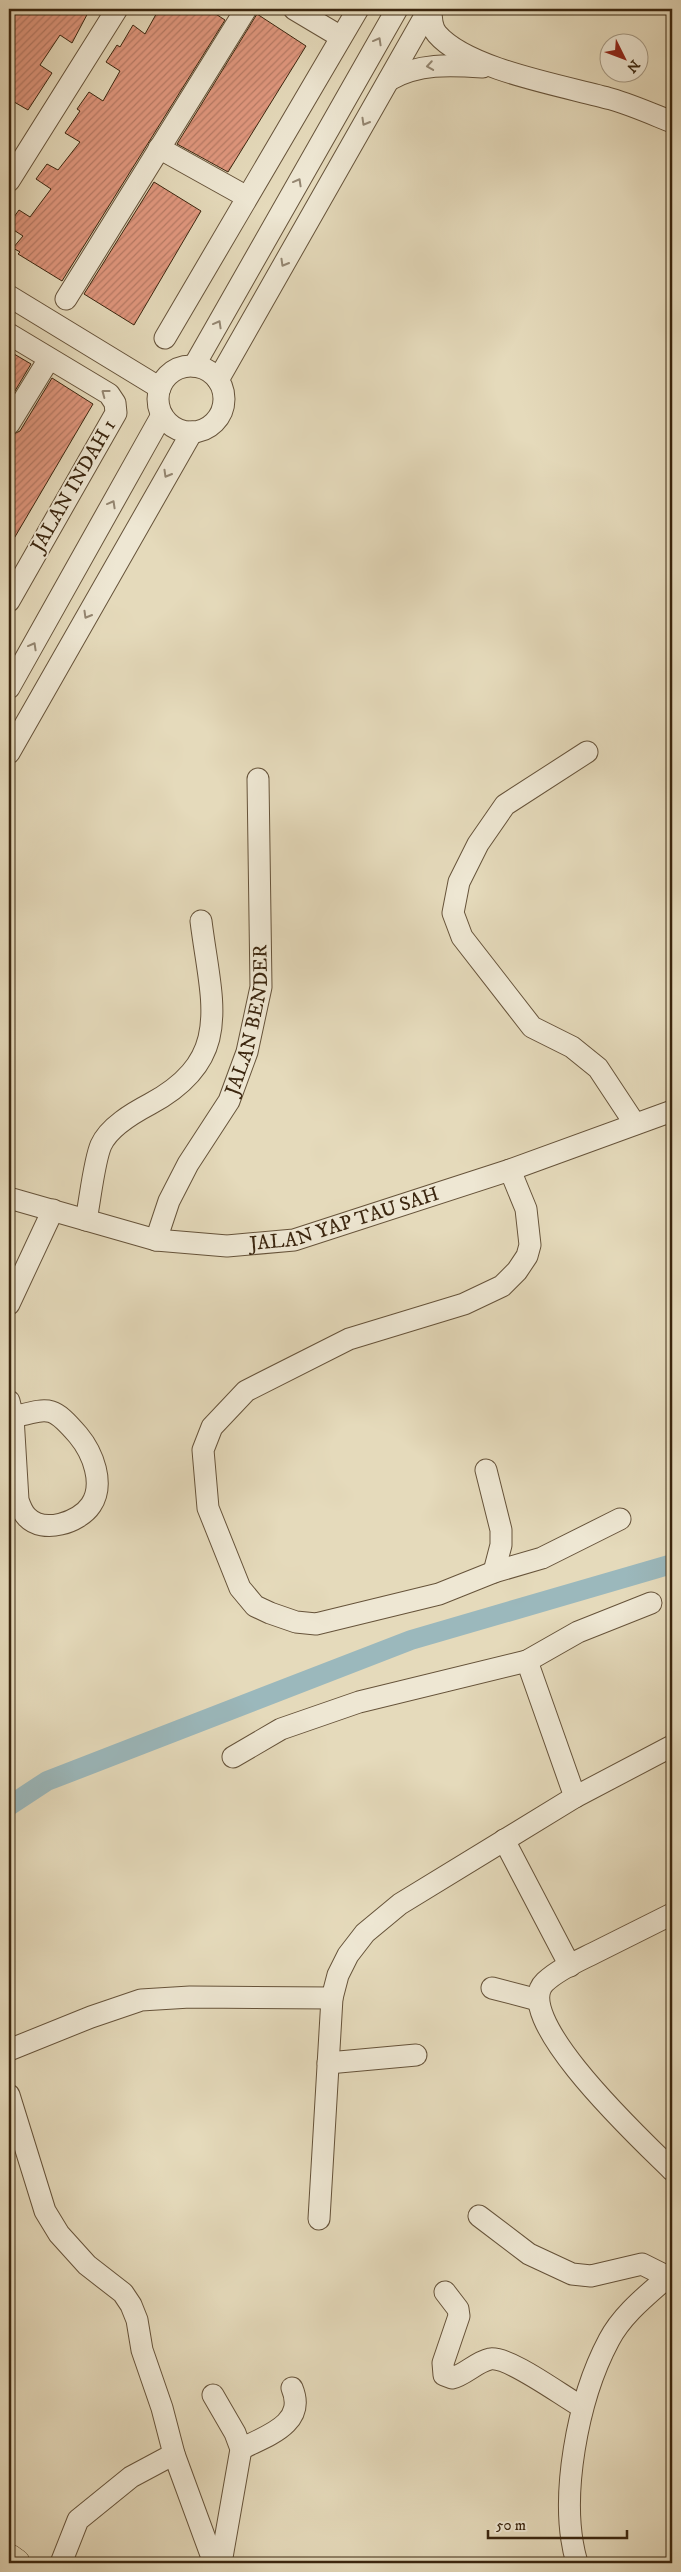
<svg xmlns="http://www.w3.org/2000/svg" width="681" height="2572" font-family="'IM FELL DW Pica',serif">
<defs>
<pattern id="building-hatch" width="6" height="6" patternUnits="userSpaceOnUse" patternTransform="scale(1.25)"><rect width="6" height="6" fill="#e0977e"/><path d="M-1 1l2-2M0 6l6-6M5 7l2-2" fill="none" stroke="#b77b66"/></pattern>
</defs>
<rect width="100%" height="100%" fill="#e5dabb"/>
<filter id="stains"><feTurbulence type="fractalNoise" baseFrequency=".004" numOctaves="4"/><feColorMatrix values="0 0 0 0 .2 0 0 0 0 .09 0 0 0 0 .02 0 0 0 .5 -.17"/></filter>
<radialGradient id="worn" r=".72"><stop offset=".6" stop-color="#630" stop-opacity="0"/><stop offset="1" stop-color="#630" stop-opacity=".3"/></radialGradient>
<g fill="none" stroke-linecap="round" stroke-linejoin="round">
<polyline stroke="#9bb8bc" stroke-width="20" points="9,1806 47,1781 411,1640 672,1564"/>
</g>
<g fill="url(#building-hatch)" stroke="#3b260f">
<polygon points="9,9 90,9 72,43 60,35 40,65 52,73 28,110 9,99"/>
<polygon points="159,9 208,9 225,20 62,281 18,254 20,252 13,248 23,236 9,227 9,224 19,210 30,217 51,189 36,179 47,164 58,170 80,142 65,133 80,111 77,109 89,92 103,101 120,71 106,62 117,45 120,47 133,25 145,34"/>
<polygon points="257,14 306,46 228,172 177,144"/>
<polygon points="154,182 201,211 134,325 84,294"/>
<polygon points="9,351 31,364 9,401"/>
<polygon points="52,378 93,404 9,547 9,436 20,431"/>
</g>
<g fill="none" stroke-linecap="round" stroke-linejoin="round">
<defs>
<g id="minor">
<polyline points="294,9 341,37"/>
<path d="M431,9c0,9 0,18 6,25 31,36 128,52 174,65 21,6 41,15 61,23"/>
<path d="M389,80c30,-17 61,-15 94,-13"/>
<polyline points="159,148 247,197"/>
<polyline points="9,181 117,9"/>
<polyline points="9,296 160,388"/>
<polyline points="66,299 246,9"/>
<polyline points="9,334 109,394 115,403 116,413 9,601"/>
<polyline points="165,338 358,9"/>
<polyline points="194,366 397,9"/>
<circle cx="191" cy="399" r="33"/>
<polyline points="218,380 429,9"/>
<polyline points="9,424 49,359"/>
<polyline points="9,688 162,415"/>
<polyline points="587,752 505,805 478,844 459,882 453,913 462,937 532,1027 572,1047 598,1068 635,1124"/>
<polyline points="9,753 192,432"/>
<polyline points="510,1170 526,1209 530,1245 527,1256 517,1271 502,1286 464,1304 349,1339 246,1391 212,1427 203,1450 208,1508 240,1588 255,1606 270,1613 296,1622 316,1624 439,1594 494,1572 542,1558 620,1519"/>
<path id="s1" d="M9,1198l147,42 71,6 67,-6 216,-70 162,-59"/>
<path d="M86,1220c4,-19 8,-59 15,-75 8,-18 32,-32 49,-41 85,-46 61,-102 51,-183"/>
<path id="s2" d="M156,1240l13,-39 19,-37 41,-63 18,-49 14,-65 -3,-208"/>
<polyline points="9,1304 53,1210"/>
<path d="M9,1401l4,16 5,83c2,6 5,13 9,17 16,17 52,6 64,-12 14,-21 2,-52 -13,-70 -26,-30 -28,-27 -65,-18"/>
<polyline points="486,1470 501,1530 501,1545 494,1572"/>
<polyline points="527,1661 578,1632 651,1603"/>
<polyline points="233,1757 281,1729 359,1702 527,1661 575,1797"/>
<polyline points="504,1840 570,1966"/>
<path d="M672,1914c-26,13 -52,26 -78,39 -16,8 -35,16 -49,29 -37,35 102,163 127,188"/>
<polyline points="492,1988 538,2000"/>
<polyline points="9,2050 91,2017 141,2000 190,1997 332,1998 338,1975 348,1955 365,1933 400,1904 575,1797 672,1746"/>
<polyline points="328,2063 416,2055"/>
<polyline points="9,2095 45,2211 59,2234 87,2265 123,2293 131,2305 137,2320 142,2350 162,2408 174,2454 131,2477 78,2520 61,2563"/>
<polyline points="479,2216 529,2254 572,2274 591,2276 642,2264 668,2277"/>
<polyline points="319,2219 332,1998"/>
<path d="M445,2292l13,17 1,7 -16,47 1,12 8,3c13,-3 24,-16 38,-19 19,-3 72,37 92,48"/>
<polyline points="213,2395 235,2433 241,2449 221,2563"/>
<path d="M241,2449c25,-13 66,-25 51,-61"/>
<polyline points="174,2454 214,2563"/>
<path d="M577,2563c-19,-64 1,-165 32,-223 14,-27 41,-47 63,-67"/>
</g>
<polyline id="highway" points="9,2558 16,2563"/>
</defs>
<use href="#minor" stroke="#66533a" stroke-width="23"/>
<use href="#highway" stroke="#3b260f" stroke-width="29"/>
<use href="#minor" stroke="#eee7d3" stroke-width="21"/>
<use href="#highway" stroke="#e5dabb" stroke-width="28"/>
</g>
<defs><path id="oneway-chevron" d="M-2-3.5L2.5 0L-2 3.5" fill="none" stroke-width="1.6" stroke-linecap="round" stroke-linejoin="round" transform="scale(1.25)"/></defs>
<g stroke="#948671">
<use href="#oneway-chevron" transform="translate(378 41) rotate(-61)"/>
<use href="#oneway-chevron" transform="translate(430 66) rotate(171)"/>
<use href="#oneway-chevron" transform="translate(365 122) rotate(120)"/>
<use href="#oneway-chevron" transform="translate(298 182) rotate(-61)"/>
<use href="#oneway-chevron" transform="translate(284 263) rotate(120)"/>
<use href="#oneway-chevron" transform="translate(218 324) rotate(-61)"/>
<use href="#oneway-chevron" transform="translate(105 393) rotate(-143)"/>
<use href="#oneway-chevron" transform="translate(167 474) rotate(120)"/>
<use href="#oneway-chevron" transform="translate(112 504) rotate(-61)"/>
<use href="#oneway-chevron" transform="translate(87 615) rotate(120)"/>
<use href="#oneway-chevron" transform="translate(33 646) rotate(-61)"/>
</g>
<g text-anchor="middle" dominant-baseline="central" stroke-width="4" stroke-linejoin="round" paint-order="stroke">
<g font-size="20" fill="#3b260f" stroke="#eee7d3">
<text transform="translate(74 486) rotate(-60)">JALAN INDAH 1</text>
<text stroke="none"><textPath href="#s2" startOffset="242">JALAN BENDER</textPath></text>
<text stroke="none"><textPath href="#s1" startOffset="345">JALAN YAP TAU SAH</textPath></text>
</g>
</g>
<rect width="681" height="2572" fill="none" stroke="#e5dabb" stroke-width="30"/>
<rect x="10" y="10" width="661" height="2552" fill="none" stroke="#3b260f" stroke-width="2.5"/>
<rect x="15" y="15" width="651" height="2542" fill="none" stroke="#3b260f"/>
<g transform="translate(624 58) rotate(132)"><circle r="24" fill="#eee7d3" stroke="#a69a85"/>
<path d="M0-4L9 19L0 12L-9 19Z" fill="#8f2418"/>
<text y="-8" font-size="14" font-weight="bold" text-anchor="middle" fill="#3b260f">N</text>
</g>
<path d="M488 2530v8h139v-8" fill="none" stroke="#3b260f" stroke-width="2.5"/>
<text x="496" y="2530" font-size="15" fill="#3b260f" stroke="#eee7d3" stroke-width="4" paint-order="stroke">50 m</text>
<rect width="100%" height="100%" filter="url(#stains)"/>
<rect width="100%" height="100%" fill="url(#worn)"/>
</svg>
